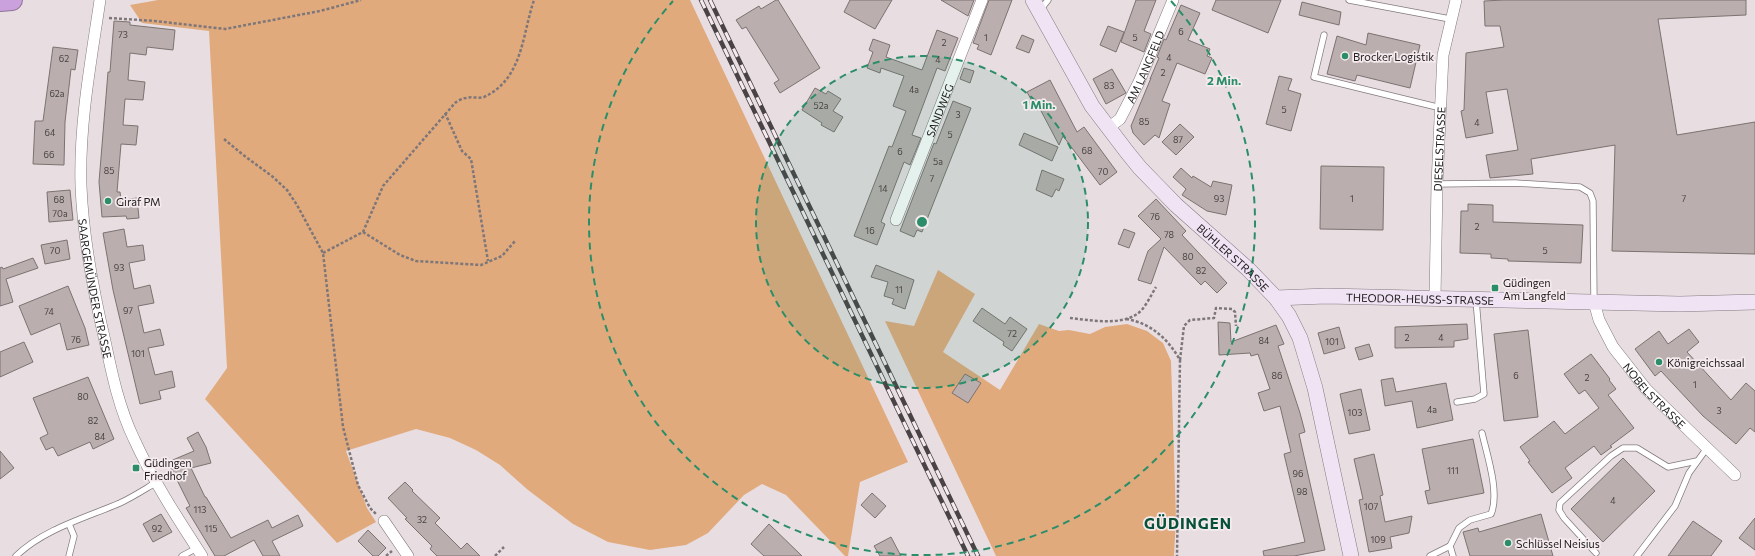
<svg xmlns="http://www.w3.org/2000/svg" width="1755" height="556" font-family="Commissioner,sans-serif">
<rect width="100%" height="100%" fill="#e8dee2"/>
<g fill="#e1aa7d">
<polygon points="158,0 690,0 908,462 860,482 848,556 845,556 786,495 762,484 744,495 708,533 686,545 650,550 608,542 573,524 528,490 500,465 476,450 450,438 416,429 346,451 367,508 376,522 337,543 205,399 227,368 209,31 142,23 130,5"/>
<polygon points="938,270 975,294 943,352 1000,390 1039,324 1059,331 1069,330 1090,334 1105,327 1127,324 1147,331 1163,343 1171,361 1176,518 1174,556 996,556 885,321 914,326"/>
</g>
<g fill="#baafae" stroke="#7c7270">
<polygon points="776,0 778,0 820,68 780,93 774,83 779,80 746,27 742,29 736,20 759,6 761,9"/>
<polygon points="850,0 892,0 875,29 844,12"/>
<polygon points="941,0 974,0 968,16"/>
<polygon points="989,0 1012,0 991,55 977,49 979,45 973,43"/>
<polygon points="1136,0 1156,0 1144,31 1151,34 1144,52 1121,42"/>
<polygon points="1216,0 1281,0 1268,33 1212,10"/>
<polygon points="1504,0 1746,0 1746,15 1658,19 1677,135 1755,122 1755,254 1612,251 1615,145 1531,159 1533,174 1490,178 1486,155 1518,150 1507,89 1486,92 1493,133 1466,138 1461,111 1464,110 1466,53 1504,47 1500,26 1485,26 1484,1"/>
<polygon points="1302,2 1341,12 1339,25 1299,15"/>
<polygon points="1181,5 1200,13 1188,40 1210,49 1207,56 1212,58 1205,74 1177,63 1162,101 1170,104 1159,138 1155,135 1144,145 1133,133 1131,126 1151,78 1150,79 1159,58 1157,57 1164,39 1166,40"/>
<polygon points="114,21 130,22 130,25 175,30 173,50 147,47 146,55 130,53 128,80 145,82 143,100 125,99 123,125 138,126 136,145 121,144 117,192 120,192 121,200 137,198 139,218 127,219 126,216 102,217 99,182 108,72 110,72"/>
<polygon points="1108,26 1124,32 1116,52 1100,45"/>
<polygon points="937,30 958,38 945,71 937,68 912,135 921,138 910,165 904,162 881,222 885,224 877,245 854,236 889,146 892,147 906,111 893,106 904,76 881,68 880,73 867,68 873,52 869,50 873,39 890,45 886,57 922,70"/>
<polygon points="1368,33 1420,45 1410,88 1357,75 1355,81 1327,74 1337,36 1366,45"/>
<polygon points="1022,35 1034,40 1029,53 1016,48"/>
<polygon points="53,47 78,50 75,70 71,69 65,122 64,165 33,164 35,121 43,121"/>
<polygon points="964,68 974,71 970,83 960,79"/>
<polygon points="1112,69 1126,93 1106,104 1093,79"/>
<polygon points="1279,76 1292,79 1288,90 1301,94 1291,131 1266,124"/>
<polygon points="1050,80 1077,132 1084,127 1117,172 1100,185 1063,136 1059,145 1040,109 1037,110 1027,92"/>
<polygon points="815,88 826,94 828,91 841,99 833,111 843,117 834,132 821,125 822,123 802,110"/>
<polygon points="953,101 971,108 922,232 917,230 914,237 900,231 934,143 936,144"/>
<polygon points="1180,124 1194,137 1176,155 1162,142"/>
<polygon points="1024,133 1058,147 1052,161 1019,145"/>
<polygon points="1321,166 1384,167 1383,230 1320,229"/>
<polygon points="1181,168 1192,178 1193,176 1211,187 1213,181 1232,185 1226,215 1207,211 1182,195 1186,189 1173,177"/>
<polygon points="1042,170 1064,179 1059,191 1056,189 1052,197 1036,190"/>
<polygon points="70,190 73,220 49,222 47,192"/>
<polygon points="1156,199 1186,231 1182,235 1227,283 1217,293 1205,281 1201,285 1164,247 1151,284 1138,280 1148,251 1161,239 1138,216"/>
<polygon points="1468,204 1493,205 1493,222 1583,225 1581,263 1508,261 1508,259 1491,258 1491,254 1460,253 1461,211 1468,211"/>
<polygon points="124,229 127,247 143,245 145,260 129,263 134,289 150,285 154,303 138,306 144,333 160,329 164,345 148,348 155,375 172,371 175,387 159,391 161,399 140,404 113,290 103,233"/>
<polygon points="1124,229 1135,233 1129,248 1118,244"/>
<polygon points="67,240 70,259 45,264 41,245"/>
<polygon points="33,258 38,268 6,279 13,302 0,306 0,268 2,267 3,269"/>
<polygon points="876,265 914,280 905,309 892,304 894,299 884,296 888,282 871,277"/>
<polygon points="68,286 85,328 89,345 67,350 60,323 31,335 19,306"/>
<polygon points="982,308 1005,324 1010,317 1027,329 1012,351 1003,345 1004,342 973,321"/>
<polygon points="1218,322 1230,323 1231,342 1276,325 1284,344 1278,346 1300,413 1305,432 1299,434 1325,550 1294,556 1264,556 1263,551 1305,542 1284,454 1291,452 1280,406 1264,411 1258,393 1270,389 1258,354 1251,356 1250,353 1219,355"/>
<polygon points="1467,324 1468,339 1454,341 1454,347 1395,348 1395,327"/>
<polygon points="1339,327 1345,348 1324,354 1318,333"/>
<polygon points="1689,329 1699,342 1687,352 1731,400 1746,383 1755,391 1755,432 1750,428 1736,444 1703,416 1661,371 1655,376 1635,349 1659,331 1668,344"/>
<polygon points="1528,330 1538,417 1504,421 1494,334"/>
<polygon points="24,342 33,362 0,377 0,352"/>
<polygon points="1369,344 1373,356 1359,360 1355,348"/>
<polygon points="1591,354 1610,379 1609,380 1616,389 1608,395 1634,428 1610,446 1612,447 1601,455 1594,446 1565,468 1572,478 1552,493 1528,462 1530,461 1520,447 1554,421 1565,434 1599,408 1585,390 1579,394 1564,374"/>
<polygon points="965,374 981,383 968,403 952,393"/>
<polygon points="88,377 114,439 93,449 90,442 58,456 53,447 46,450 40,438 48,434 33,398"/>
<polygon points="1393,378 1396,392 1446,383 1453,420 1417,428 1412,401 1385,406 1381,380"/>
<polygon points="1361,389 1370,430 1349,434 1340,394"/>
<polygon points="198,432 206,447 211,463 191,468 205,497 206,497 231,538 268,520 272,528 298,515 303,526 272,541 280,556 263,556 254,540 224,556 215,556 186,508 190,506 168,462 194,451 187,438"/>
<polygon points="1473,439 1484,493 1428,504 1425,491 1430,490 1422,449"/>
<polygon points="0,451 14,468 0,479"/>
<polygon points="1374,454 1383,495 1380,496 1385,522 1412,516 1409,533 1390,537 1392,548 1369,552 1359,500 1363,499 1354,459"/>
<polygon points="1623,458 1655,491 1603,542 1571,509"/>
<polygon points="405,482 413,490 412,491 440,518 435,523 461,549 467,543 480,556 437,556 430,549 432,546 405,519 407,518 388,498"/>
<polygon points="872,493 886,506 875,518 861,505"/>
<polygon points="161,514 172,532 153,542 143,524"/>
<polygon points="1541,514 1553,556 1470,556 1463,532 1478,528 1479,532"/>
<polygon points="1755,518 1755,550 1739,538"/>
<polygon points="1693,521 1722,541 1711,556 1668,556"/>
<polygon points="769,524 802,556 764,556 751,544"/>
<polygon points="368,530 386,548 378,556 373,556 358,541"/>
<polygon points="891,537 901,556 880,556 874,546"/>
</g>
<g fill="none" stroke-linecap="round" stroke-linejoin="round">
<defs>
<g id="lane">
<polyline points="1349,0 1450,19"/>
<polyline points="1041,9 1048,0"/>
<polyline points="1324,35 1314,77 1441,108"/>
<polyline points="1437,184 1515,183 1580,187 1590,193 1593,201 1594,302"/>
<polyline points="1457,402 1475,399 1484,394 1476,300"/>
<polyline points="1450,546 1453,556"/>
<polyline points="1596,553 1564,518 1559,510 1560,503 1611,456 1623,448 1637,448 1668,467 1697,461"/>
<path d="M16,556c28,-27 69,-38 104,-53 13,-6 25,-14 37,-21"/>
<polyline points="69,556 74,536 69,524"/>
<polyline points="182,556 197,548"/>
<path d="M1430,556l20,-10 9,-18 11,-8 21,-6c9,-21 -4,-59 -9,-81"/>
<polyline points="1637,556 1675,506 1689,473 1707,448"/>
</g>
<g id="street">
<path id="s1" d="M100,0c-9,61 -21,124 -19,186 2,52 12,104 24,155 7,33 14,67 29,98 18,40 44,80 68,117"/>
<path id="s2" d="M1108,128l12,-9 19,-37 34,-82"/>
<path id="s3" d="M896,220l86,-220"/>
<path id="s4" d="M1435,299l2,-115 6,-129 13,-55"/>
<path id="s5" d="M1594,302l5,18 14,27 33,42 89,86"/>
<polyline points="384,521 408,556"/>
</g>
<g id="secondary">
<path id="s6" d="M1033,0l59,106 35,46 13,16 36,37 72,64 28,29 13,18 11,22 15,50 36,168"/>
<path id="s7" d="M1276,298l50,-2 354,8 75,-2"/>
</g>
<polyline id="highway" points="0,1 12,0"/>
</defs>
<use href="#lane" stroke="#837a7e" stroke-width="7"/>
<use href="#street" stroke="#837a7e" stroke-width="12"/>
<use href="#secondary" stroke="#837a7e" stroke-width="16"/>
<use href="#highway" stroke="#90749b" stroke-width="22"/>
<g stroke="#7e7779" stroke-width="2.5" stroke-dasharray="3 2" stroke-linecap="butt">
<polyline points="109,18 155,21 225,29 320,11 361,0"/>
<polyline points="445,113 462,151 471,159 488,261"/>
<polyline points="224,139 242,154 273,177 287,190 297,205 323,253 343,427 358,485 370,508 376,514"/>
<polyline points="363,232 400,255 416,261 481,265 502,256 515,241"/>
<path d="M323,253l40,-21 20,-46 72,-83c3,-2 7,-5 11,-5 6,-2 12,1 18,-1 39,-18 38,-62 50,-97"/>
<path d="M1070,318c19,2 50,8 67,-4 8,-5 14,-19 19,-27"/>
<path d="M1126,319c25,4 42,20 54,41l-3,196"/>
<polyline points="1180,360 1184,326 1190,320 1214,318 1216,308 1232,309 1235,312 1236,326"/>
<polyline points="386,556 392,551"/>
<polyline points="495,556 504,547"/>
</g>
<use href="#lane" stroke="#fff" stroke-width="5.5"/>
<use href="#street" stroke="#fff" stroke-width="11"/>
<use href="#secondary" stroke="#efe3f4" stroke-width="15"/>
<use href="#highway" stroke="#caa1dc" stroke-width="20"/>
<defs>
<g id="rail">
<polyline points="701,0 968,556"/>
<polyline points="710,0 978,556"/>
</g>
</defs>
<use href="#rail" stroke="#494345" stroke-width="4.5"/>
<use href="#rail" stroke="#f5ebef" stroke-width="3" stroke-dasharray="9" stroke-linecap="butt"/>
</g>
<circle cx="922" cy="222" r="166" fill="#2b8e68" fill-opacity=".12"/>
<g fill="none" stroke="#2b8e68" stroke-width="2" stroke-dasharray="7 5">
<circle cx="922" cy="222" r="166"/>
<path d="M1171 1A333 333 0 1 1 673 1"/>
</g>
<g fill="#2b8e68" stroke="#f5ebef" stroke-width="1.5">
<circle cx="1345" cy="56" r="4"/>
<circle cx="108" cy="201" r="4"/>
<rect x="1491" y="284" width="8" height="8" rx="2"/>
<circle cx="1659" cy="362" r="4"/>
<rect x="132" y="464" width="8" height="8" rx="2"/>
<circle cx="1508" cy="543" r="4"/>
</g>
<g text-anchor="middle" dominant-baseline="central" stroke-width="3.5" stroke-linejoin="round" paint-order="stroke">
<g font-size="9" fill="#4a4444">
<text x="1181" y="31">6</text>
<text x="123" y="34">73</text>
<text x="986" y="37">1</text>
<text x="1135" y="37">5</text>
<text x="944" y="42">2</text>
<text x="1169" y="57">4</text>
<text x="64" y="58">62</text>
<text x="938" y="59">4</text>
<text x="1163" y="72">2</text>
<text x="1109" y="85">83</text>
<text x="914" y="89">4a</text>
<text x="57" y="93">62a</text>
<text x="821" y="105">52a</text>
<text x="1284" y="109">5</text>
<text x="958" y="114">3</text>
<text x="1144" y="121">85</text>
<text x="1477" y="122">4</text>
<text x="50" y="132">64</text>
<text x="950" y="134">5</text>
<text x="1178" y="139">87</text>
<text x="1087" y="150">68</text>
<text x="900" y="151">6</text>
<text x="49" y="154">66</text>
<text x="938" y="161">5a</text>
<text x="109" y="170">85</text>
<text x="1103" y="171">70</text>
<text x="932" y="178">7</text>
<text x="883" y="188">14</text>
<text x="1219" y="198">93</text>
<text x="1352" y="198">1</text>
<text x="1684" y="198">7</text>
<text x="59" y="199">68</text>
<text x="60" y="213">70a</text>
<text x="1155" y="216">76</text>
<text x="1477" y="226">2</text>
<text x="870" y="230">16</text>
<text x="1169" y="234">78</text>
<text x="55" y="250">70</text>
<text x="1545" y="250">5</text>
<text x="1188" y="256">80</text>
<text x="119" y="267">93</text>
<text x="1201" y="270">82</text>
<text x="899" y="289">11</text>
<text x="128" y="310">97</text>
<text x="49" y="311">74</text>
<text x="1012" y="333">72</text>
<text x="1407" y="337">2</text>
<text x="1441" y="337">4</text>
<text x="76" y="339">76</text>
<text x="1264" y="340">84</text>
<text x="1332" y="341">101</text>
<text x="138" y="353">101</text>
<text x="1277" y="375">86</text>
<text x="1516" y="375">6</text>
<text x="1587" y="377">2</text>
<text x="1695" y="384">1</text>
<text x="83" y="396">80</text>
<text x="1432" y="409">4a</text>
<text x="1719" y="410">3</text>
<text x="1355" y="412">103</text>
<text x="93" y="420">82</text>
<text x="100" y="436">84</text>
<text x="1453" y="470">111</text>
<text x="1298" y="473">96</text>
<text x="1302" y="491">98</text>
<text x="1613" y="500">4</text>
<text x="1371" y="506">107</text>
<text x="200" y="509">113</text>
<text x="422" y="519">32</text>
<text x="157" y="528">92</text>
<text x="211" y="528">115</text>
<text x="1378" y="539">109</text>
</g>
<g font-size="11" fill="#242021" stroke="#f5ebef" text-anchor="start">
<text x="1353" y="56">Brocker Logistik</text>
<text x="116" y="201">Giraf PM</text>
<text x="1503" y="282">Güdingen<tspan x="1503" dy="13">Am Langfeld</tspan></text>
<text x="1667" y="362">Königreichssaal</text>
<text x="144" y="462">Güdingen<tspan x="144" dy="13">Friedhof</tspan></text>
<text x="1516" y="543">Schlüssel Neisius</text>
</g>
<g font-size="11" fill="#242021" stroke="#f5ebef">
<text stroke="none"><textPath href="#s2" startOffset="73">AM LANGFELD</textPath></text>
<text stroke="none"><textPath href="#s3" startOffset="118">SANDWEG</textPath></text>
<text stroke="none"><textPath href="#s4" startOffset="150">DIESELSTRASSE</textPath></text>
<text stroke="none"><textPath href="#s6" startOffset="329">BÜHLER STRASSE</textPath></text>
<text stroke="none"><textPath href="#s1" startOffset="291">SAARGEMÜNDER STRASSE</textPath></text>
<text stroke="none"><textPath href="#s7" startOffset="144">THEODOR-HEUSS-STRASSE</textPath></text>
<text stroke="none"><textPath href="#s5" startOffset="113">NOBELSTRASSE</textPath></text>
</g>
<g font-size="15" font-weight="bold" letter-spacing="1" fill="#065138" stroke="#f5ebef">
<text x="1188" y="523">GÜDINGEN</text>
</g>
</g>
<circle cx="922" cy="222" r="6" fill="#2b8e68" stroke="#f5ebef" stroke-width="2"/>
<g font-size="12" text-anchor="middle" font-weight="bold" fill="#2b8e68" stroke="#f5ebef" stroke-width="3.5" stroke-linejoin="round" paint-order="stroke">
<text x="1224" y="85">2 Min.</text>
<text x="1039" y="109">1 Min.</text>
</g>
</svg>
